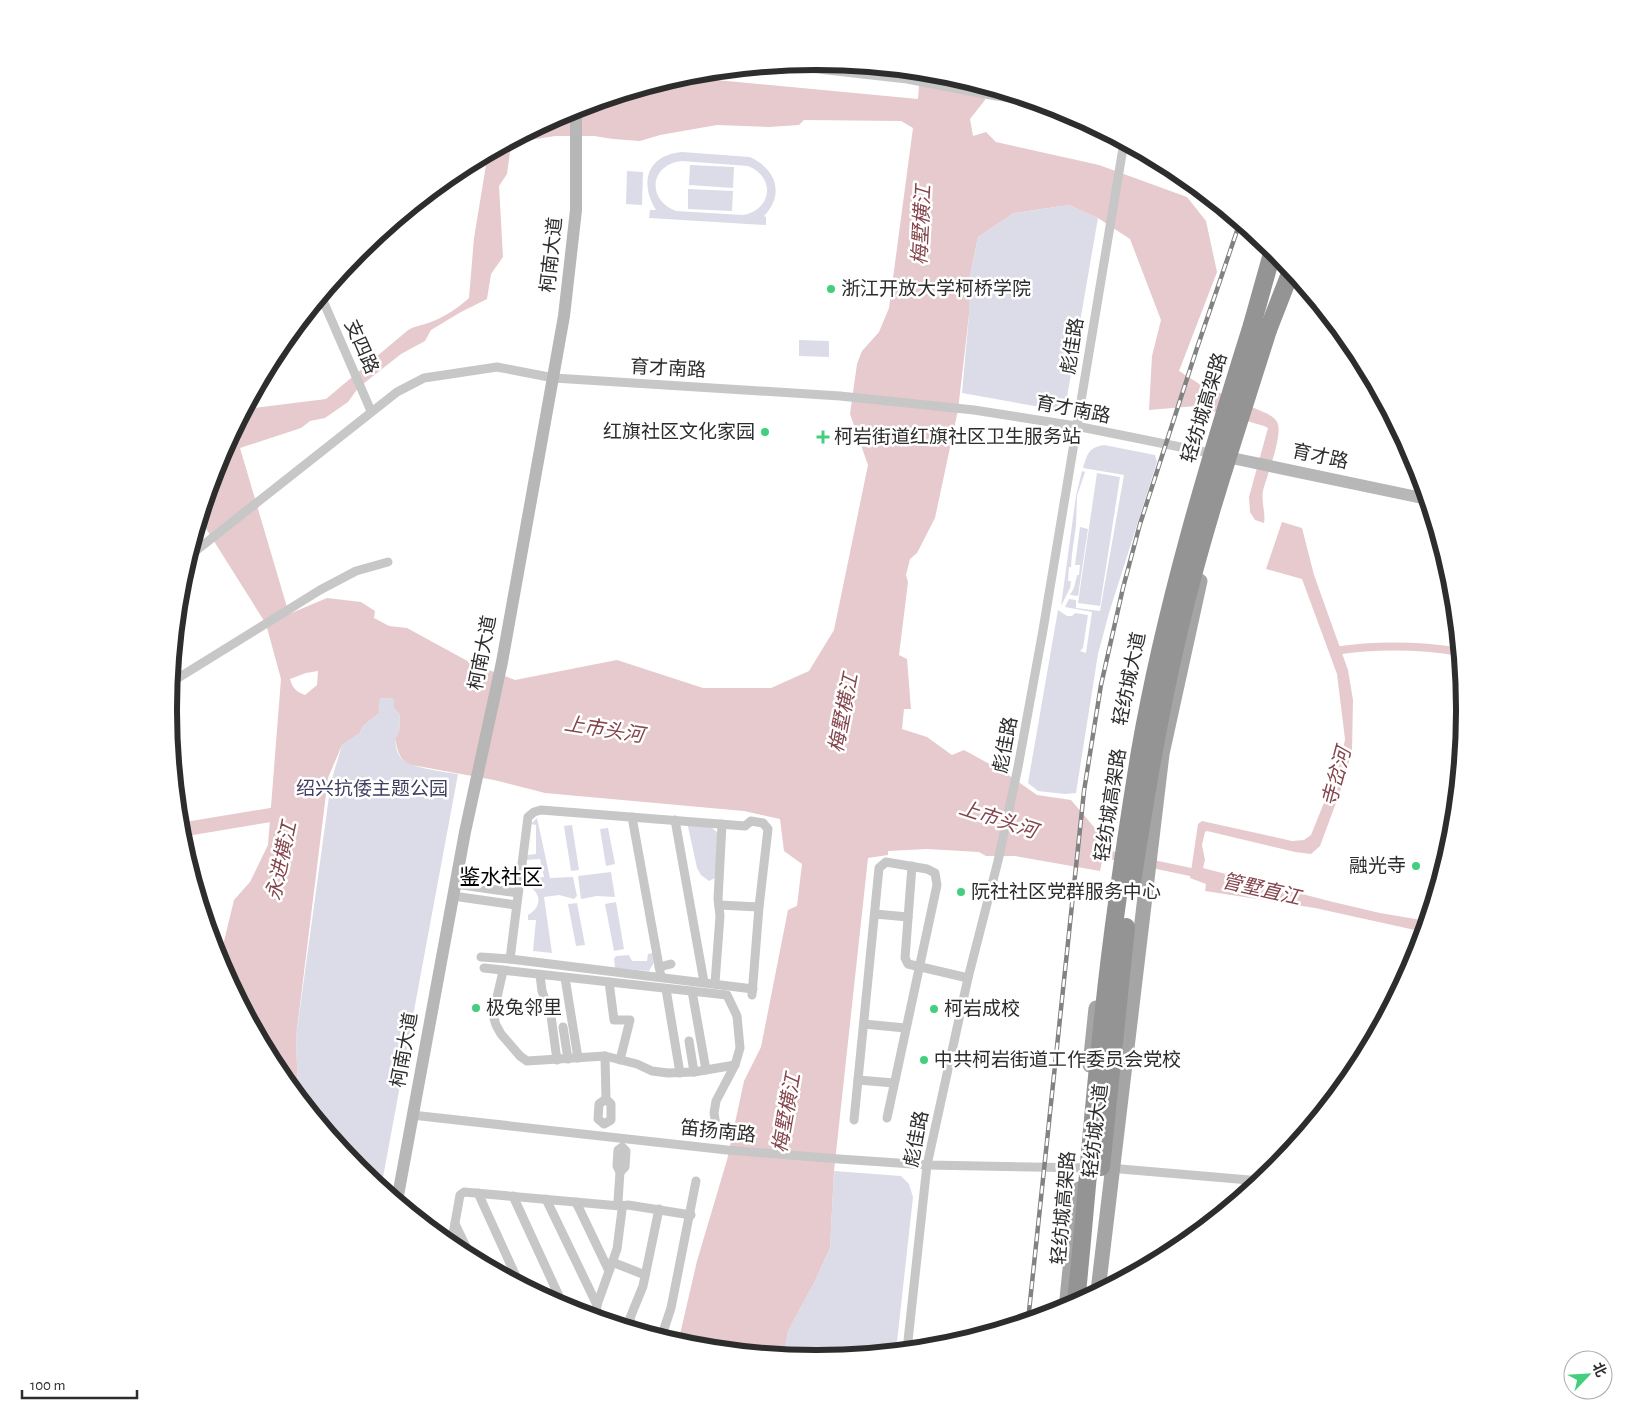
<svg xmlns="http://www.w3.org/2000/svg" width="1633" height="1420" font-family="'Alegreya Sans','Noto Sans SC',sans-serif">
<rect width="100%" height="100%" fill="#fff"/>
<g fill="#dcdce9" fill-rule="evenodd">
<path d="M682,152l68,5c26,12 35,37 14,59l2,1v8l-117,-7 1,-8h6c-17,-27 -9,-55 26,-58zM682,161l66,5c28,11 24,44 -5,49l-67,-4c-30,-11 -26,-47 6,-50z"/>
<polygon points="690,165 734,167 733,188 689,185"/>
<polygon points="627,171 643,172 642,205 626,204"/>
<polygon points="688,189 733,191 732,211 688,209"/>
<polygon points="1069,205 1098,218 1066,403 1062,408 1057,410 962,393 969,315 969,280 978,237 1014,213"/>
<polygon points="799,340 829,341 829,357 799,356"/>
<path d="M1104,445l51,10 2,7 -48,151 -11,41 -22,139 -11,1 -27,-3 -10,-8 30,-173 9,6h5l3,-3 13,2 -5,33 -3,3 6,2 6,-41 -27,-5 4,-8 7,1v8l24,3 24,-136 -41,-7c5,-15 5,-20 21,-23z"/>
<polygon points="1082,471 1085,472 1077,496 1076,525 1072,554 1071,567 1069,567 1068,581 1071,581 1070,588 1061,606 1076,496"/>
<polygon points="1097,473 1120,477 1100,606 1078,603"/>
<polygon points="1080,527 1088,529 1078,596 1070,595 1074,588 1077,575 1079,575 1080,565 1075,565"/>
<path d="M380,698l14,1v9l6,7 -1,17 -4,8c1,6 2,13 6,18 8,10 44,14 57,16l-77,414 -23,-19 -60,-73 -2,-59 35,-255 11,-37 18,-12 2,-6 17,-14z"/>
<path d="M537,818l13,60 23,-1 4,19 -3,3 -15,-4 -15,2 8,56 -19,-2 3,-31h-8v-5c16,-9 13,-25 -4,-31l1,-5 19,-2 -4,-18 -14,1 1,-5 9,-1v-29l-5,-1z"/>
<polygon points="687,822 710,826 719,834 715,878 709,881 701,875 697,868"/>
<polygon points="572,825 579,870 571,871 564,826"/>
<polygon points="608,828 615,864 606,866 600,829"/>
<polygon points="611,872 615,897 597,896 581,899 578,876"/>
<polygon points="616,902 624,949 614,951 605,904"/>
<polygon points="577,903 585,945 576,946 568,904"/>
<polygon points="653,953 655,961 649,971 615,968 614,959 616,956 629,955 632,961 647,961 648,954"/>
<polygon points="834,1171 901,1176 909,1184 913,1197 896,1351 816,1359 784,1356 788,1331 815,1281 830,1248"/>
</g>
<g fill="#e6cacd" fill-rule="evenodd">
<path d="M920,71l23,3 41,12 1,14 -15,19 3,17 13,-4 10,10 103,23 88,32 19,24 11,51 -38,99 22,14 67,29c3,2 8,5 9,8 7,12 -11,55 -14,69 -2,11 3,23 1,32l-9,-3 -5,-8 -1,-15 19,-69 -4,-2 -68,-20 -47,4 3,-54 9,-36 -31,-81 -32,-21 -29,-13 -55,8 -36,24 -9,43v35l-11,95 -23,108 -18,35 -7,6 -4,16 2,7 -9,73 8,4 4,50h-7l-2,20 25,8 25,18 12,-5 40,22 33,23 34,5 35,41 -6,30 -85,-15h-29l-7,-4 -52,-3 -39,2v4l-20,3 -34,313 -4,77 -15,33 -27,50 -4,25 -94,-10 -12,-3 19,-82 30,-101 17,-79 17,-34 27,-137 9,-4 5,-42 -18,-13 -4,-32 -36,-8 -199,-18 -51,-13 -82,-15c-13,-4 -14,-14 -17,-26l4,-7 1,-17 -6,-7v-9l-14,-1 -1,15 -17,14 -2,6 -18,12 -14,33 -32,259 2,59 -21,-26 -58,-108 15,-62 16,-18 18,-37 13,-166 -15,-55 -66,-105 17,-58 28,-52 81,-10 81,-68c7,-5 13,-5 21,-8 15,-5 30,-15 41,-25l5,-60 12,-73 -4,-8 87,-46 78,-24 69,-7 202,19zM804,120l97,1 12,7 -24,180 -10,24 -17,19 -5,13 -7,50 18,51 -34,165 -25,41 -38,17h-68l-86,-28 -102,20 -42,-16 -66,-36 -18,-2 -15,-8 1,-7 -14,-9 -34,-4 -38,16 -49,-166 61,-20 9,-7 15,-3 23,-16 10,-14 43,-34 24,-13 6,-11 30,-18 26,-13 4,-25 12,-17 -4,-71 8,-12 3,-22 8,-10 37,-6h39l19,3 27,2 20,-6 57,-10 52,2 30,-2zM318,671l-1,14 -12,10c-9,-3 -13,-8 -15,-16l16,-6z"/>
<polygon points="1282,522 1302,528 1314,575 1348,670 1353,700 1352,751 1340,792 1320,846 1311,854 1295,852 1207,831 1205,832 1202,845 1205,860 1203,868 1329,901 1380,913 1427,921 1424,932 1315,908 1205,891 1206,884 1190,878 1198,824 1202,821 1292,841 1304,840 1311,835 1342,758 1345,739 1337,674 1302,579 1266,569"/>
</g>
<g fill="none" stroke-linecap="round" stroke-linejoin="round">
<g stroke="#e6cacd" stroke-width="8">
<path d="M1334,651c41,-6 84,-6 126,1"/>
<polyline points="1097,852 1124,858"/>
<polyline points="1148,863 1200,874"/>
</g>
<polyline stroke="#e6cacd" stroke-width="14" points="180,830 289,812"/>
<g stroke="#c7c7c7" stroke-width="9">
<polyline points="782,65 907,79 996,96 1033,101"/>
<polyline points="321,296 371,411"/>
<polyline points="188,557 397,392 424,378 497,367 554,378 840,396 974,410 1076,426 1205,452"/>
<polyline points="170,683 320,590 356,571 388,562"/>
<polyline points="632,817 661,977"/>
<polyline points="675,820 704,982"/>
<polyline points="912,866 905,958 908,964 968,978"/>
<polyline points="455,884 518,893"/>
<polyline points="453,896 516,905"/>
<polyline points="719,905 759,907"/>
<polyline points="875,914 908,917"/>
<polyline points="481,957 510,959 753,989"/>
<polyline points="510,959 528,817 534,812 541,810 745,826 751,821 763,823 768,829 759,907 752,995"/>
<polyline points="659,967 671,964"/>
<polyline points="484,968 727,995 737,1016 740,1048 735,1065 716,1101 714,1113 716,1125"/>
<polyline points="503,971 493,1015 496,1025 501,1034 520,1056 527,1061 605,1056 637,1064 652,1071 668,1073 694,1072 735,1065"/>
<polyline points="540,975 542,991 551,1016 557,1060"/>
<polyline points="565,978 578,1058"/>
<polyline points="609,982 614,1020 630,1020 620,1060"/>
<polyline points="715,983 720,916 718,899 722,824"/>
<polyline points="666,989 680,1073"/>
<polyline points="692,991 706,1070"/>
<polyline points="864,1024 905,1028"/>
<polyline points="563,1027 568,1059"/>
<polyline points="689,1041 694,1072"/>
<polyline points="605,1056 606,1099"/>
<polyline points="858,1080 894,1083"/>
<polygon points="606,1099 611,1104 611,1120 604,1124 598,1119 599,1104"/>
<polyline points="412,1115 727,1150 839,1159 927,1165 1091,1168"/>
<polyline points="854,1120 879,868 886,862 927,869 935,873 937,885 887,1118"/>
<polygon points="622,1147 626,1151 625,1167 620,1172 617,1166 618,1150"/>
<polyline points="1109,1168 1261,1181"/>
<polyline points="478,1193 519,1283"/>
<polyline points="513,1196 564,1307"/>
<polyline points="546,1199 597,1305"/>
<polyline points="576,1202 609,1271"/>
<polyline points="455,1224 471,1257"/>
<polyline points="451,1245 460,1195 464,1192 620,1206 628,1205 691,1215"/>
<polyline points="612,1262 645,1275"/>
<polyline points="596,1318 597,1305 617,1249 622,1210 618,1201 620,1172"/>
<polyline points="633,1329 630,1318 643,1286 659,1209"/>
<polyline points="663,1338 664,1329 671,1308 696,1181"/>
<polyline points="907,1350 927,1165 968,978 998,861 1018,767 1043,630 1124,142"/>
</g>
<g stroke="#b7b7b7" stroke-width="12">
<polyline points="1222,456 1427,499"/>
<polyline points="397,1201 465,832 502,662 564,316 576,210 576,108"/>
</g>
<g stroke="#a5a5a5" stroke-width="15">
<polyline points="1090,1065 1096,1008"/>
<polyline points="1098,1291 1162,754 1200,581"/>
<polyline points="1066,1309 1078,1189"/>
</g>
<g stroke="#949494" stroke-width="18">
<polyline points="1252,325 1273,250"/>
<polyline points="1268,330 1291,271"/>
</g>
<defs>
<polyline id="rail" points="1028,1321 1084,791 1101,685 1123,588 1140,524 1196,351 1240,222"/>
</defs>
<use href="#rail" stroke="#828282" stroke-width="4.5"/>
<use href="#rail" stroke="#fff" stroke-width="2.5" stroke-dasharray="8" stroke-linecap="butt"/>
<g stroke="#949494" stroke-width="18">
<path d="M1132,882c13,-82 26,-163 45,-243 24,-105 59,-207 91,-309"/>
<polyline points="1101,1167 1126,927"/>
<path d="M1076,1303c10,-98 17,-196 28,-294 9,-86 22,-172 36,-258 25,-144 68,-286 112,-426"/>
</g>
</g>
<g fill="#43cf7e" stroke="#fff" stroke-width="2">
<circle cx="831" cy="289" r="5"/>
<circle cx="765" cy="432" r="5"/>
<path d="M820.5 429.5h5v5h5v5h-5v5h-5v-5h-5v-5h5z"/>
<circle cx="1416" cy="866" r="5"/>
<circle cx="961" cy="892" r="5"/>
<circle cx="476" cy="1008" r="5"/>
<circle cx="934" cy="1009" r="5"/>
<circle cx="924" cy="1060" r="5"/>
</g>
<g text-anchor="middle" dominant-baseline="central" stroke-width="5" stroke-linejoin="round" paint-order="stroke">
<g font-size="19" fill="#2d2d2d" stroke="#fff">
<text transform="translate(552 255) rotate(-84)">柯南大道</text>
<text transform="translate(1073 346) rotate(-81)">彪佳路</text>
<text transform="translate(361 347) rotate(66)">支四路</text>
<text transform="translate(668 369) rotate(3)">育才南路</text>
<text transform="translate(1205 408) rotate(-73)">轻纺城高架路</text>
<text transform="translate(1073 410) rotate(11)">育才南路</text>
<text transform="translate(1320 457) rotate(12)">育才路</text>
<text transform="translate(483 653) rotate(-79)">柯南大道</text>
<text transform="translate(1130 679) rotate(-78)">轻纺城大道</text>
<text transform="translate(1006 745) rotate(-79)">彪佳路</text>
<text transform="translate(1111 805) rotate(-81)">轻纺城高架路</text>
<text transform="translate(405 1050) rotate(-80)">柯南大道</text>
<text transform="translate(1096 1131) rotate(-83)">轻纺城大道</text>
<text transform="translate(718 1132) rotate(6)">笛扬南路</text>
<text transform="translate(917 1139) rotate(-79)">彪佳路</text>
<text transform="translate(1064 1208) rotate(-85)">轻纺城高架路</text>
</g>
<g font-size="19" fill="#2d2d2d" stroke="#fff" text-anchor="start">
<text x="841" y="289">浙江开放大学柯桥学院</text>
<text x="755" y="432" text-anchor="end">红旗社区文化家园</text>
<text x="834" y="437">柯岩街道红旗社区卫生服务站</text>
<text x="1406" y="866" text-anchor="end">融光寺</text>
<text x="971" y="892">阮社社区党群服务中心</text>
<text x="486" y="1008">极兔邻里</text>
<text x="944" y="1009">柯岩成校</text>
<text x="934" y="1060">中共柯岩街道工作委员会党校</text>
</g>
<g font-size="19" fill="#414063" stroke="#fff">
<text x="372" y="789">绍兴抗倭主题公园</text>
</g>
<g font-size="20" font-style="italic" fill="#84454c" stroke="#fff">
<text transform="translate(922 225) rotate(-87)">梅墅横江</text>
<text transform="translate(844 713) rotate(-79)">梅墅横江</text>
<text transform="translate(604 730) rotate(9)">上市头河</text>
<text transform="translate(1337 777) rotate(-75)">寺岔河</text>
<text transform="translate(998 820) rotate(18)">上市头河</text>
<text transform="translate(282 861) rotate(-78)">永进横江</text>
<text transform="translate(1261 890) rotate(13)">管墅直江</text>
<text transform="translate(787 1113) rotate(-80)">梅墅横江</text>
</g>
<g font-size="21" fill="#000" stroke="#fff">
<text x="501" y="877">鉴水社区</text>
</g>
</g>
<path d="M0 0H1633V1420H0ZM816 70H817A639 639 0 0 1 1456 709V711A639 639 0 0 1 817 1350H816A639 639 0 0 1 177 711V709A639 639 0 0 1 816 70Z" fill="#fff" fill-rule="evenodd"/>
<path fill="none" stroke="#2d2d2d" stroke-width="6" d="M816 70H817A639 639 0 0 1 1456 709V711A639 639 0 0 1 817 1350H816A639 639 0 0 1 177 711V709A639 639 0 0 1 816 70Z"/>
<g transform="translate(1588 1375) rotate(65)"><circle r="24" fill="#ffffff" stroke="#ababab"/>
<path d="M0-4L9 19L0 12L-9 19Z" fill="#43cf7e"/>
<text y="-8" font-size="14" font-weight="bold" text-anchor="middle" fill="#2d2d2d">北</text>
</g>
<path d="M22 1390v8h115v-8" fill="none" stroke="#2d2d2d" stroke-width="2.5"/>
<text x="30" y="1390" font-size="15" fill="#2d2d2d" stroke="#ffffff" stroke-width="4" paint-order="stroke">100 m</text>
</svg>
